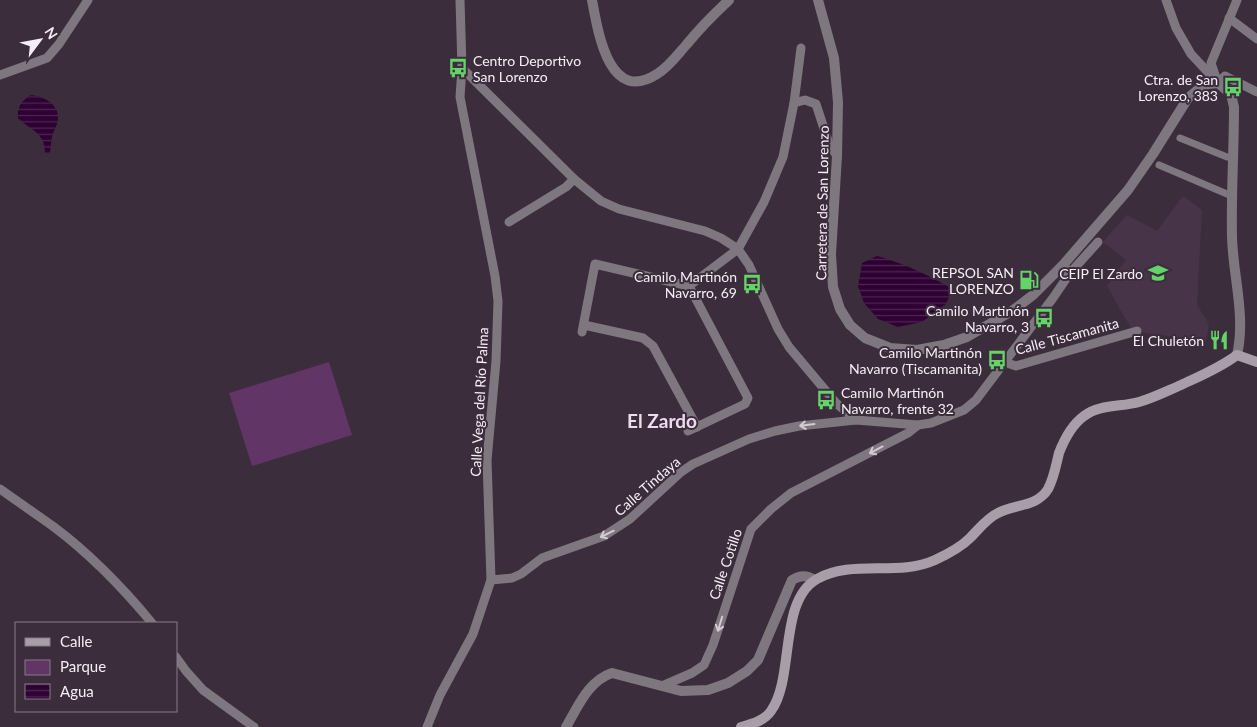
<svg xmlns="http://www.w3.org/2000/svg" width="1257" height="727" font-family="Lato,sans-serif">
<defs>
<pattern id="water-rules" width="6" height="5" patternUnits="userSpaceOnUse" patternTransform="scale(1.25)"><rect width="6" height="5" fill="#2f0133"/><path d="M0 2.5h6" fill="none" stroke="#4e2651"/></pattern>
</defs>
<rect width="100%" height="100%" fill="#3c2d3d"/>
<polygon fill="#483449" points="1183,196 1202,210 1197,305 1209,324 1206,341 1199,348 1192,339 1145,333 1131,328 1107,286 1126,260 1103,242 1127,215 1157,231"/>
<polygon fill="#613565" points="329,362 352,435 252,466 229,393"/>
<g fill="url(#water-rules)">
<path d="M31,95c12,1 28,9 27,23 0,5 -3,11 -5,15 -2,7 -2,13 -3,20h-5c0,-21 -14,-22 -27,-35 -1,-11 4,-18 13,-23z"/>
<path d="M877,256c26,7 52,19 75,33l-6,15 -24,18 -24,5 -20,-8 -14,-16 -6,-17 4,-23z"/>
</g>
<g fill="none" stroke-linecap="round" stroke-linejoin="round">
<g stroke="#7f777f" stroke-width="7">
<polyline points="1180,138 1227,157"/>
<polyline points="1159,165 1227,194"/>
</g>
<g stroke="#7f777f" stroke-width="9">
<polyline points="1166,0 1176,28 1191,54 1218,83"/>
<polyline points="1229,18 1257,39"/>
<polyline points="462,68 574,179 601,201 619,209 705,231 721,238 738,249 749,265 778,329 789,347 836,403 856,420 918,425 931,423 964,410 976,400 1053,298 1070,273 1063,265"/>
<polyline points="0,75 47,58 59,44 88,0"/>
<polyline points="1216,78 1211,63 1237,0"/>
<polyline points="1218,83 1225,76 1257,92"/>
<polyline points="794,103 801,48"/>
<polyline points="509,222 566,187 574,179"/>
<polyline points="1070,273 1098,242"/>
<polyline points="689,286 738,249 764,202 783,157 794,103 805,100 816,104 829,144 837,156"/>
<polyline points="584,325 643,338 653,346 697,427"/>
<polyline points="582,332 595,264 689,286 748,398 745,404 688,431"/>
<polyline points="1004,362 1016,366 1137,331"/>
<path d="M0,489c18,13 36,25 54,38 36,27 69,61 98,96"/>
<polyline points="491,580 512,578 521,574 542,558 604,536 630,519 681,472 693,464 749,439 775,431 799,426 856,420"/>
<polyline points="176,657 186,671 203,690 254,727"/>
<polyline points="662,686 692,673 704,665 713,645 751,529 771,509 791,493 908,433 918,425"/>
<polyline points="427,727 440,695 473,634 491,580 487,460 496,361 498,301 495,276 460,97 462,68 460,0"/>
</g>
<g stroke="#7f777f" stroke-width="10">
<path d="M592,0c6,32 17,105 65,74 12,-7 21,-20 30,-30 13,-16 27,-30 42,-44"/>
<path d="M818,0l16,58 4,44 -1,54 -6,98 2,33 7,22 10,16 15,13 25,10 27,2 27,-5 23,-8 45,-26 21,-16 30,-30 65,-75 25,-36 35,-56 13,-11 7,-3 10,-1 13,11 3,13c0,43 -3,87 -2,130 1,39 14,79 5,118"/>
<path d="M566,727c12,-20 22,-46 46,-54l69,18 27,-1 20,-7 19,-12 11,-11 34,-80c9,-5 14,-5 23,0"/>
</g>
<path stroke="#aa9daa" stroke-width="10" d="M741,727c11,-3 23,-6 30,-16 24,-33 7,-110 46,-132 35,-20 81,-2 118,-19 13,-6 25,-12 35,-22 9,-9 17,-20 28,-25 17,-9 39,-6 50,-24 6,-11 8,-24 11,-36 5,-13 14,-29 25,-37 15,-12 38,-9 55,-14 14,-4 28,-11 42,-17 19,-9 39,-17 56,-30l20,7"/>
</g>
<defs><path id="oneway-shaft" d="M-6 0H5M1.5-3L5.5 0L1.5 3" fill="none" stroke-width="1.6" stroke-linecap="round" stroke-linejoin="round" transform="scale(1.25)"/></defs>
<g stroke="#d3cad3">
<use href="#oneway-shaft" transform="translate(807 425) rotate(173)"/>
<use href="#oneway-shaft" transform="translate(876 450) rotate(152)"/>
<use href="#oneway-shaft" transform="translate(607 534) rotate(154)"/>
<use href="#oneway-shaft" transform="translate(720 624) rotate(107)"/>
</g>
<defs>
<symbol id="bus-bare" viewBox="-9 -9 18 18"><path d="M-5-6H5V4H4V6H2V4H-2V6H-4V4H-5ZM-3.5-4V0h7V-4ZM-3.5 1.2v1.5H-2V1.2ZM2 1.2v1.5H3.5V1.2Z" fill="#64d468" stroke="#3c2d3d" stroke-width="2.5" paint-order="stroke"/></symbol>
<symbol id="school-bare" viewBox="-9 -9 18 18"><path d="M0-5L7-2L0 1L-7-2ZM-4 1L0 2.5L4 1V4Q0 6-4 4Z" fill="#64d468" stroke="#3c2d3d" stroke-width="2.5" paint-order="stroke"/></symbol>
<symbol id="fuel-bare" viewBox="-9 -9 18 18"><path d="M-5.5-6h7V0h2V4h1.3V-2.5L3-4.5l.8-.8L6-3V5H2.5V1h-1V6h-7ZM-4.2-4.7v3.2H.2V-4.7Z" fill="#64d468" stroke="#3c2d3d" stroke-width="2.5" paint-order="stroke"/></symbol>
<symbol id="restaurant-bare" viewBox="-9 -9 18 18"><path d="M-5-6h1v4h1v-4h1v4h1v-4h1v5L-1.5 .5V6h-2V.5L-5-1ZM5-6V6H3V1.5H1.5Q1.5-4 5-6Z" fill="#64d468" stroke="#3c2d3d" stroke-width="2.5" paint-order="stroke"/></symbol>
</defs>
<g fill-rule="evenodd">
<use href="#bus-bare" x="444" y="54" width="28" height="28"/>
<use href="#bus-bare" x="1219" y="73" width="28" height="28"/>
<use href="#school-bare" x="1144" y="259" width="28" height="28"/>
<use href="#fuel-bare" x="1015" y="266" width="28" height="28"/>
<use href="#bus-bare" x="738" y="270" width="28" height="28"/>
<use href="#bus-bare" x="1030" y="304" width="28" height="28"/>
<use href="#restaurant-bare" x="1205" y="326" width="28" height="28"/>
<use href="#bus-bare" x="983" y="346" width="28" height="28"/>
<use href="#bus-bare" x="812" y="386" width="28" height="28"/>
</g>
<g text-anchor="middle" dominant-baseline="central" stroke-width="4" stroke-linejoin="round" paint-order="stroke">
<g font-size="14" fill="#f7edf7" stroke="#3c2d3d" text-anchor="end">
<text x="473" y="60" text-anchor="start">Centro Deportivo<tspan x="473" dy="16">San Lorenzo</tspan></text>
<text x="1218" y="79">Ctra. de San<tspan x="1218" dy="16">Lorenzo, 383</tspan></text>
<text x="1014" y="272">REPSOL SAN<tspan x="1014" dy="16">LORENZO</tspan></text>
<text x="1143" y="273">CEIP El Zardo</text>
<text x="737" y="276">Camilo Martinón<tspan x="737" dy="16">Navarro, 69</tspan></text>
<text x="1029" y="310">Camilo Martinón<tspan x="1029" dy="16">Navarro, 3</tspan></text>
<text x="1204" y="340">El Chuletón</text>
<text x="982" y="352">Camilo Martinón<tspan x="982" dy="16">Navarro (Tiscamanita)</tspan></text>
<text x="841" y="392" text-anchor="start">Camilo Martinón<tspan x="841" dy="16">Navarro, frente 32</tspan></text>
</g>
<g font-size="14" fill="#f7edf7" stroke="#3c2d3d">
<text transform="translate(822 203) rotate(-89)">Carretera de San Lorenzo</text>
<text transform="translate(1067 336) rotate(-15)">Calle Tiscamanita</text>
<text transform="translate(479 402) rotate(-87)">Calle Vega del Río Palma</text>
<text transform="translate(647 486) rotate(-41)">Calle Tindaya</text>
<text transform="translate(725 564) rotate(-71)">Calle Cotillo</text>
</g>
<g font-size="19" font-weight="bold" fill="#efdbf0" stroke="#3c2d3d">
<text x="662" y="420">El Zardo</text>
</g>
</g>
<rect x="15" y="622" width="162" height="90" fill="#3c2d3d" stroke="#877a87"/>
<rect x="25" y="638" width="25" height="8" fill="#aa9daa" stroke="#877a87"/>
<text x="60" y="647" font-size="15" fill="#f7edf7">Calle</text>
<rect x="25" y="660" width="25" height="15" fill="#613565" stroke="#877a87"/>
<text x="60" y="672" font-size="15" fill="#f7edf7">Parque</text>
<rect x="25" y="684" width="25" height="15" fill="url(#water-rules)" stroke="#877a87"/>
<text x="60" y="697" font-size="15" fill="#f7edf7">Agua</text>
<g transform="translate(40 40) rotate(58)" stroke="#3c2d3d" stroke-width="4" paint-order="stroke">
<path d="M0-4L9 19L0 12L-9 19Z" fill="#f7edf7"/>
<text y="-8" font-size="14" font-weight="bold" text-anchor="middle" fill="#f7edf7">N</text>
</g>
</svg>
